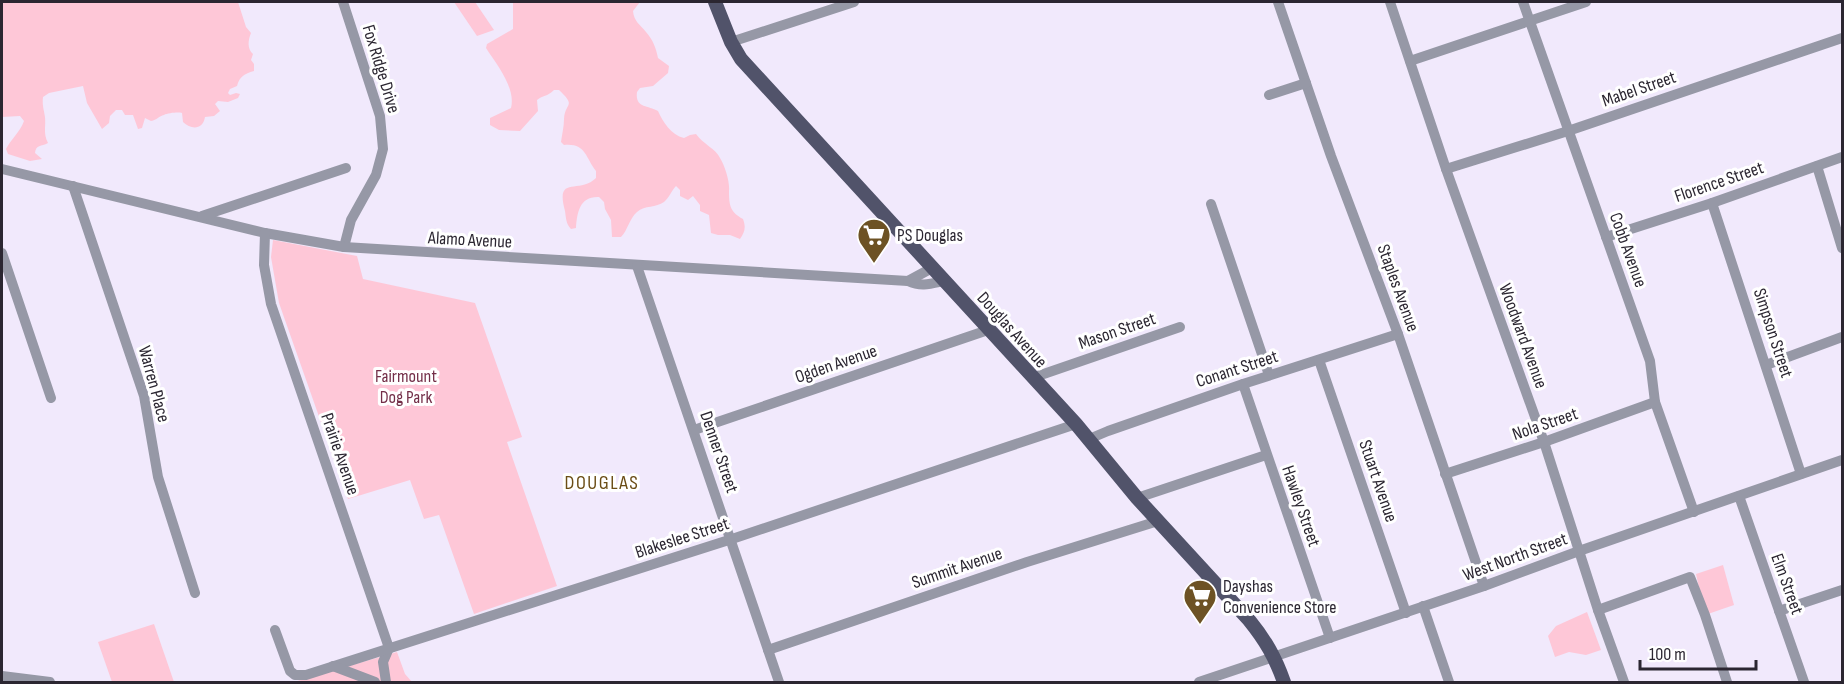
<svg xmlns="http://www.w3.org/2000/svg" width="1844" height="684" font-family="'Sofia Sans Condensed',sans-serif">
<rect width="100%" height="100%" fill="#f1e9fc"/>
<g fill="#fec7d7">
<path d="M2,2h236l8,25 5,6c-3,7 -4,16 2,21l-2,6 3,4v7c-10,3 -14,5 -17,15l-7,3 -2,4 2,2 6,-2 4,1 -2,4 -10,4 -10,-1 -3,3 5,7 -6,5 -9,1c-2,13 -14,13 -22,5l-1,-9c-4,-1 -14,0 -18,2 -5,1 -7,5 -13,6l-6,-3 -3,10 -4,1 -5,-14h-8l-3,-5h-6l-6,6 -1,7 -7,6 -15,-26 -4,-17 -34,7 -6,4c-1,8 1,13 2,20 1,10 -2,16 3,26 -7,4 -12,1 -13,10l7,6 -12,2 -22,-7 -2,-5c6,-11 14,-17 18,-28l-4,-5 -18,1z"/>
<polygon points="454,2 475,2 494,30 477,36"/>
<path d="M513,2h127l-7,9c1,11 7,13 13,21 7,8 10,16 12,26l11,8 -1,7 -15,13 -13,2 -3,4c-2,16 10,13 21,19 5,11 13,24 26,27l6,-3 6,-1c7,10 20,15 24,24 5,8 10,24 9,33 0,14 1,21 14,28 3,8 2,13 -3,20l-10,-4h-12l-7,-2 -2,-18 -9,-4v-6l-7,-9 -5,4 -8,-4v-6l-4,-4c-5,5 -6,11 -12,16 -8,6 -19,3 -27,10 -8,7 -9,18 -16,25h-9l-1,-17 -6,-11 -1,-7 -5,-5c-19,-1 -22,15 -23,31l-5,1c-5,-5 -5,-11 -6,-18 -10,-37 14,-16 31,-33v-7c-11,-14 -10,-28 -32,-26l-3,-3c1,-8 3,-15 3,-23 1,-17 13,-12 -5,-29h-5c-7,7 -11,5 -17,10l1,11 -18,20 -21,-1 -9,-5v-7l21,-10c5,-20 -14,-43 -25,-60l1,-4 26,-15z"/>
<polygon points="273,240 357,256 363,279 475,303 522,437 507,442 557,586 474,614 439,515 424,519 410,480 348,499 279,303 271,257"/>
<polygon points="1723,565 1734,605 1705,615 1696,574"/>
<polygon points="1587,612 1601,650 1586,655 1569,652 1555,657 1548,636 1556,626"/>
<polygon points="154,624 174,682 112,682 98,642"/>
<polygon points="397,652 405,674 412,682 294,682"/>
</g>
<g fill="none" stroke-linecap="round" stroke-linejoin="round">
<g stroke="#9698a6" stroke-width="10">
<polyline points="343,2 380,116 383,149 376,175 351,220 344,247"/>
<polyline points="1278,2 1331,156 1398,334 1484,586"/>
<polyline points="1390,2 1446,169 1544,442 1598,610 1624,682"/>
<polyline points="1523,2 1650,361 1655,402 1694,512"/>
<polyline points="731,42 854,2"/>
<polyline points="1410,61 1586,2"/>
<polyline points="1269,95 1306,83"/>
<polyline points="1817,166 1842,248"/>
<path d="M2,169l263,64 79,14 564,34c13,6 22,3 36,0"/>
<polyline points="1446,169 1568,131 1842,38"/>
<polyline points="73,186 144,396 158,477 195,593"/>
<polyline points="1712,203 1801,474"/>
<polyline points="1211,204 1269,375"/>
<polyline points="202,216 346,168"/>
<polyline points="265,233 264,265 271,304 389,648 383,662 386,682"/>
<polyline points="1606,237 1712,203 1842,157"/>
<polyline points="2,253 51,398"/>
<polyline points="637,266 779,682"/>
<polyline points="908,281 932,268"/>
<polyline points="1319,360 1406,613"/>
<polyline points="1766,365 1842,337"/>
<polyline points="1032,378 1180,327"/>
<polyline points="1243,384 1330,638"/>
<polyline points="694,430 988,330"/>
<polyline points="1089,439 1108,431 1243,384 1398,334"/>
<polyline points="1445,474 1544,442 1655,402"/>
<polyline points="1739,496 1804,682"/>
<polyline points="1137,498 1266,455"/>
<polyline points="1423,606 1449,682"/>
<polyline points="1598,610 1690,577 1705,615 1727,682"/>
<polyline points="1779,611 1842,590"/>
<polyline points="275,630 290,671 295,675 306,675 732,539 1076,424"/>
<polyline points="768,650 1027,562 1158,521"/>
<polyline points="333,666 375,682"/>
<polyline points="2,676 50,682"/>
<polyline points="1199,682 1484,586 1579,551 1842,460"/>
</g>
<path stroke="#51536a" stroke-width="14" d="M715,2l16,40 10,17 335,365 61,74 112,122c17,21 26,37 35,62"/>
</g>
<defs>
<symbol id="supermarket-pin" viewBox="-11 -11 22 30"><path d="M0 17L-7.5 6A9.5 9.5 0 1 1 7.5 6Z" fill="#6d5224" stroke="#fff"/><path d="M-6-5.5h2.5l.6 2H6L4.5 2H-2.5L-4.4-4H-6ZM-1.5 3.2a1.3 1.3 0 1 0 .1 0ZM3 3.2a1.3 1.3 0 1 0 .1 0Z" fill="#fff"/></symbol>
</defs>
<g fill-rule="evenodd">
<use href="#supermarket-pin" x="855" y="216" width="38" height="52"/>
<use href="#supermarket-pin" x="1181" y="577" width="38" height="52"/>
</g>
<g text-anchor="middle" dominant-baseline="central" stroke-width="6" stroke-linejoin="round" paint-order="stroke">
<g font-size="18" fill="#2b2631" stroke="#fff">
<text transform="translate(381 69) rotate(73)">Fox Ridge Drive</text>
<text transform="translate(1639 89) rotate(-19)">Mabel Street</text>
<text transform="translate(1719 182) rotate(-19)">Florence Street</text>
<text transform="translate(470 240) rotate(3)">Alamo Avenue</text>
<text transform="translate(1628 250) rotate(70)">Cobb Avenue</text>
<text transform="translate(1398 288) rotate(70)">Staples Avenue</text>
<text transform="translate(1012 330) rotate(48)">Douglas Avenue</text>
<text transform="translate(1117 331) rotate(-19)">Mason Street</text>
<text transform="translate(1773 333) rotate(72)">Simpson Street</text>
<text transform="translate(1523 336) rotate(70)">Woodward Avenue</text>
<text transform="translate(836 364) rotate(-19)">Ogden Avenue</text>
<text transform="translate(1237 369) rotate(-18)">Conant Street</text>
<text transform="translate(154 384) rotate(75)">Warren Place</text>
<text transform="translate(1545 424) rotate(-19)">Nola Street</text>
<text transform="translate(719 452) rotate(71)">Denner Street</text>
<text transform="translate(340 454) rotate(71)">Prairie Avenue</text>
<text transform="translate(1378 481) rotate(71)">Stuart Avenue</text>
<text transform="translate(1301 506) rotate(71)">Hawley Street</text>
<text transform="translate(682 538) rotate(-18)">Blakeslee Street</text>
<text transform="translate(1515 557) rotate(-20)">West North Street</text>
<text transform="translate(957 568) rotate(-19)">Summit Avenue</text>
<text transform="translate(1787 584) rotate(70)">Elm Street</text>
</g>
<g font-size="18" fill="#2b2631" stroke="#fff" text-anchor="start">
<text x="897" y="235">PS Douglas</text>
<text x="1223" y="586">Dayshas<tspan x="1223" dy="21">Convenience Store</tspan></text>
</g>
<g font-size="18" fill="#732e48" stroke="#fff">
<text x="406" y="376">Fairmount<tspan x="406" dy="21">Dog Park</tspan></text>
</g>
<g font-size="20" letter-spacing="1.5" fill="#6b4d16" stroke="#fff">
<text x="602" y="483">DOUGLAS</text>
</g>
</g>
<rect width="1844" height="684" fill="none" stroke="#2b2631" stroke-width="6"/>
<path d="M1640 660v9h116v-9" fill="none" stroke="#2b2631" stroke-width="3"/>
<text x="1649" y="660" font-size="18" fill="#2b2631" stroke="#ffffff" stroke-width="4.5" paint-order="stroke">100 m</text>
</svg>
